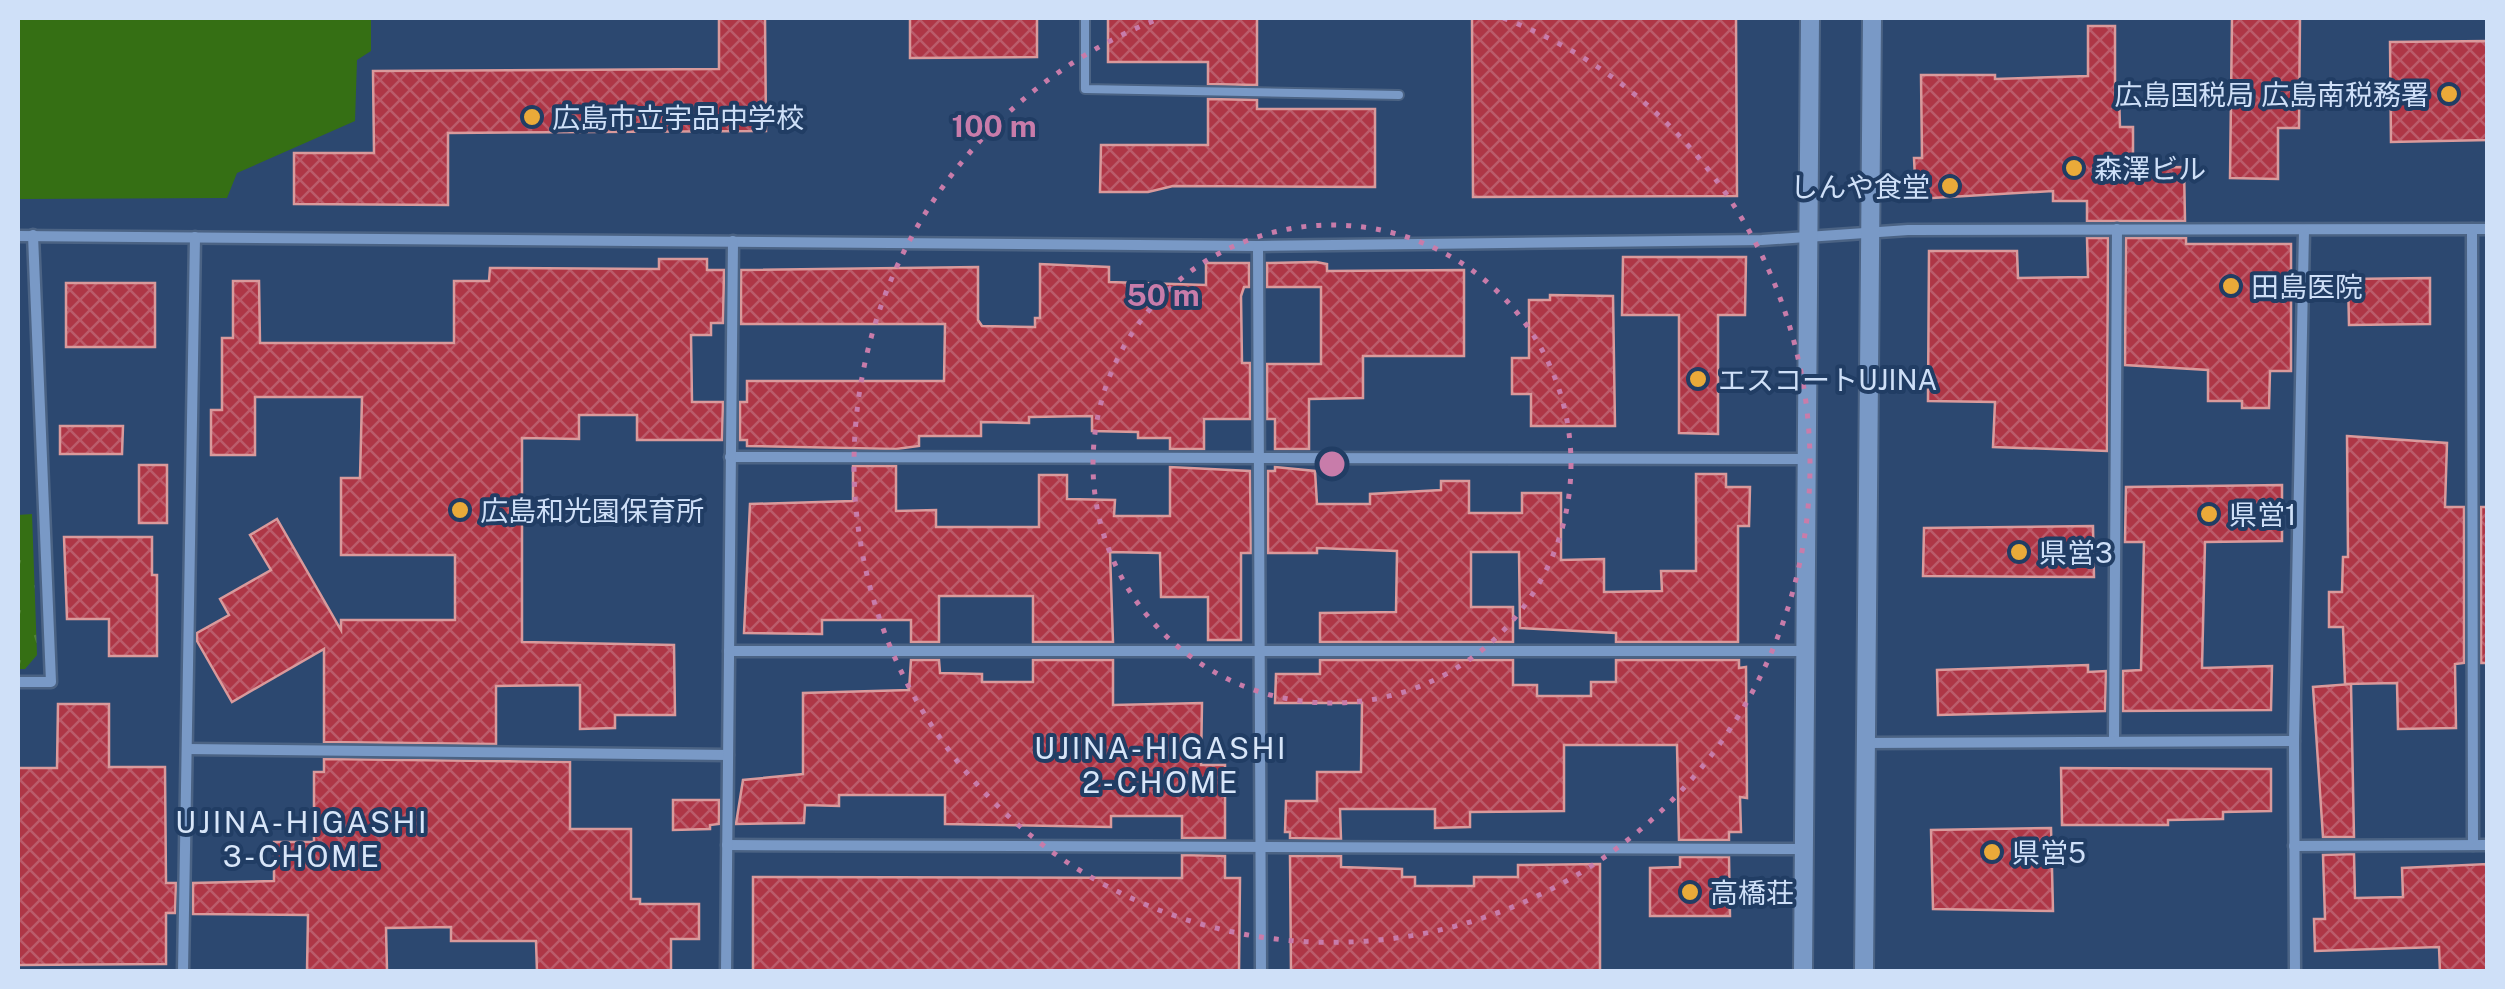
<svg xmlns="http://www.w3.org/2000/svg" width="2505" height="989" font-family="'Public Sans','Noto Sans JP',sans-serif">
<defs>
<pattern id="park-tufts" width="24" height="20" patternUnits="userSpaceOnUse" patternTransform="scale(2.5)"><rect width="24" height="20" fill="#356f14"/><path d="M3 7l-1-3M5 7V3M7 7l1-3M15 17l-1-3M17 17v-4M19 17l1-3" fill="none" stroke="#518337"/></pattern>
<pattern id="building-cross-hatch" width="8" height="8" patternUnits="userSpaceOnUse" patternTransform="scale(2.5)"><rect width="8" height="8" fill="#ae3646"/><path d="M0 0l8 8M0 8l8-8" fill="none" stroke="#bb5c6b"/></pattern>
</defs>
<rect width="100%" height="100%" fill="#2c4870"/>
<polygon fill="#356f14" points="18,18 371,18 371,51 357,60 355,121 237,173 227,198 18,199"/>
<polygon fill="url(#park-tufts)" points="32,514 37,655 25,669 18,669 18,515"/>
<g fill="url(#building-cross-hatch)" stroke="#d99a9c" stroke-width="2.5">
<polygon points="719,18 765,18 766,131 448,133 448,205 294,204 294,153 374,153 373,71 719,69"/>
<polygon points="910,18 1037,18 1037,57 910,58"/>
<polygon points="1108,18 1257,18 1257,85 1208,84 1208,62 1108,62"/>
<polygon points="1472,18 1736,18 1737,196 1473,197"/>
<polygon points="2232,18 2300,18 2299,128 2278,128 2278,179 2230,178"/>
<polygon points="2088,26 2115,26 2115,95 2119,95 2120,127 2133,127 2133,168 2184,167 2185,221 2087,221 2087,201 2053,201 2053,191 1916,199 1914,158 1922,158 1921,75 1995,75 1995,79 2088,76"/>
<polygon points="2488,41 2488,140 2391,142 2390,42"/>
<polygon points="1208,99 1257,100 1257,109 1375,109 1375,187 1173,186 1148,192 1100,192 1101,145 1208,145"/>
<polygon points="2087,238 2108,238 2107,451 1993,447 1995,402 1928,401 1929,251 2017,251 2018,278 2088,277"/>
<polygon points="2126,238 2186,238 2186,244 2291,244 2291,371 2270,371 2269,408 2242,408 2242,401 2208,401 2208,370 2125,365"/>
<polygon points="1623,257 1746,257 1745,315 1718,315 1718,434 1679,433 1679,315 1622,315"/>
<polygon points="659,259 707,259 707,270 724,270 723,323 711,323 711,335 691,335 692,402 723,402 722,440 637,440 637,415 579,415 579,439 522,438 522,642 674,645 675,715 615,715 615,728 580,729 580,685 496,686 496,744 324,742 324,649 232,702 197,641 197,633 229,615 220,599 271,570 250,535 277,519 341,630 341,620 455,620 455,555 341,555 341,478 360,478 362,397 255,397 255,455 211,455 211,410 222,410 222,338 233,338 233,281 259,281 260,343 454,343 454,281 489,281 490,268 659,269"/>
<polygon points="1316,262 1327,264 1327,271 1464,270 1464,356 1363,356 1363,398 1309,399 1309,449 1275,449 1275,419 1267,419 1267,364 1321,364 1321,287 1267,287 1267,263"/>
<polygon points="1206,263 1249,263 1249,287 1244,287 1241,296 1242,363 1250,363 1250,419 1204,419 1204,449 1170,449 1170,438 1138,438 1138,432 1092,431 1092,416 1029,417 1029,423 981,422 981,436 919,436 919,446 896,449 747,446 747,440 740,440 740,402 747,402 747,381 944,381 945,324 741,324 741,270 978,267 978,320 982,326 1035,327 1035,318 1040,318 1040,264 1109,267 1109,282 1206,285"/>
<polygon points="2430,278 2430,324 2349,325 2348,279"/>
<rect x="66" y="283" width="89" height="64"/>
<polygon points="1550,295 1613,296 1615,426 1531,426 1531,394 1512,394 1512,358 1529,358 1529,300 1550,300"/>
<polygon points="60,426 123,426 122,454 60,454"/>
<polygon points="2347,436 2447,443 2445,507 2464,507 2464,663 2455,664 2456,728 2398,729 2397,683 2345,684 2343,627 2329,627 2329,592 2342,592 2343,557 2348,557"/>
<rect x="139" y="465" width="28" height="58"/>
<polygon points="853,466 896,466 896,511 936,510 936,527 1039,527 1039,475 1067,475 1067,499 1115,500 1114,516 1170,516 1170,467 1250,471 1251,553 1241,553 1241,640 1208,640 1208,597 1161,597 1160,553 1110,552 1113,642 1033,642 1033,596 939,596 939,642 911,642 911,620 822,620 822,634 744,633 750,504 853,501"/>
<polygon points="1275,467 1315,471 1317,504 1370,504 1370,494 1441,490 1441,481 1469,481 1469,513 1522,513 1522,493 1561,493 1561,560 1604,559 1604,592 1662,591 1661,571 1696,571 1696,474 1726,474 1726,487 1750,487 1749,526 1738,526 1738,642 1616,642 1616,633 1520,628 1519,552 1471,552 1471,607 1513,607 1513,642 1320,642 1320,613 1396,612 1397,551 1317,548 1317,553 1268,553 1268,471 1275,471"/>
<polygon points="2282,485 2282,541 2205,542 2202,668 2272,666 2271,710 2123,711 2123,671 2141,670 2144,542 2125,542 2126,487"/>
<rect x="2481" y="507" width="7" height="156"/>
<polygon points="2093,526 2094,577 1923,576 1924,528"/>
<polygon points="64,537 152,537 152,575 157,575 157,656 109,656 109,619 67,619"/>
<polygon points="911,660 939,660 940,673 982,674 982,682 1033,682 1033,660 1113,660 1113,705 1202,703 1201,765 1225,765 1225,838 1182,838 1182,816 1111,816 1111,827 945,824 945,795 839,795 839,806 805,805 804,823 736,824 743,780 803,774 803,693 909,690"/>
<polygon points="1320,660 1513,660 1513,685 1537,685 1537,696 1591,696 1591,682 1616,682 1616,660 1739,660 1739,668 1746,667 1747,798 1740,797 1741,832 1729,832 1729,840 1679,840 1677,745 1564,745 1564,811 1470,812 1470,827 1435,828 1435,809 1340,809 1341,839 1290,838 1290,832 1285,832 1286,801 1317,801 1317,772 1361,772 1362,703 1275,703 1276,674 1320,674"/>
<polygon points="2088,665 2088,672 2106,671 2105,711 1938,715 1937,670"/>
<polygon points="2351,684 2354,837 2323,837 2313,687"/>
<polygon points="58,704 109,704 109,767 165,767 166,883 176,883 175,913 166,913 166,964 18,965 18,768 57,768"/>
<polygon points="324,759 570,762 570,829 631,829 631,899 640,899 640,904 699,904 699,939 671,939 671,972 537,972 536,941 451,941 451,927 386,928 387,970 307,971 308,915 193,914 193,883 274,881 274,842 314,842 314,772 324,772"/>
<polygon points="2061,768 2271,769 2271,811 2223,812 2223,819 2168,820 2168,825 2062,825"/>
<polygon points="673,800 719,800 719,824 710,825 710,829 673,830"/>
<polygon points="2051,828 2053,911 1933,909 1931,830"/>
<polygon points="2354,854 2355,898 2403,897 2402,868 2488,864 2488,972 2440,972 2439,947 2315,951 2314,919 2325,919 2323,855"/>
<polygon points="1182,855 1225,856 1225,878 1240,878 1239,972 753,972 753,877 1182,878"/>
<polygon points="1290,856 1341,856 1341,867 1402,869 1402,877 1415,877 1415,886 1474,886 1474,877 1518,877 1518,865 1600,864 1600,972 1291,972"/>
<polygon points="1680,857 1729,857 1730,916 1650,916 1650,868 1680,867"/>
</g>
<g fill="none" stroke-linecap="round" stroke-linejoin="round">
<defs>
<polyline id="service" points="1085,18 1085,89 1399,95"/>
<g id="minor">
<polyline points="2472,229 2473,845"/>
<polyline points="18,236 1258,246 1762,240 1908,230 2488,229"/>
<polyline points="1258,246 1261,972"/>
<polyline points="730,457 1807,459"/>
<polyline points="729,651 1806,651"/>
<polyline points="18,682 51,682 33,235"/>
<polyline points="2114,741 2117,229"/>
<polyline points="1865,743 2294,741"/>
<polyline points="187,749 728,755"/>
<polyline points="727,845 1805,849"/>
<polyline points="2294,846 2488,845"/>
<polyline points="183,972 195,237"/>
<polyline points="726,972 733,241"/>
<polyline points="2295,972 2294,741 2304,230"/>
</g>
<g id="tertiary">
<polyline points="1803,972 1810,18"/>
<polyline points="1864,972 1872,18"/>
</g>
</defs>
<use href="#service" stroke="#4b6384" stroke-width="12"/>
<use href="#minor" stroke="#4b6384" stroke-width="15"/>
<use href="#tertiary" stroke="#4b6384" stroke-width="22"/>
<use href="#service" stroke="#7999c6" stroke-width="8"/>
<use href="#minor" stroke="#7999c6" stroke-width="10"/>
<use href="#tertiary" stroke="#7999c6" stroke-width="18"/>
</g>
<g fill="none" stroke="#c87caa" stroke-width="5" stroke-dasharray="5 10">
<circle cx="1332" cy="464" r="239"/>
<path d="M1503 18A478 478 0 1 1 1161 18"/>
</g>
<g fill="#eaaa39" stroke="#213d64" stroke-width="4">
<circle cx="2449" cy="94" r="10"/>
<circle cx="532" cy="117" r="10"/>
<circle cx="2074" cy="168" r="10"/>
<circle cx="1950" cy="186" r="10"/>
<circle cx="2231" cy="286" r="10"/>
<circle cx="1698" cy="379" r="10"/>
<circle cx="460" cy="510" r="10"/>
<circle cx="2209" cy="514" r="10"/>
<circle cx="2019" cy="552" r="10"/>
<circle cx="1992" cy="852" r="10"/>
<circle cx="1690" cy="892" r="10"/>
</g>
<g text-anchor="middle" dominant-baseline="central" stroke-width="8" stroke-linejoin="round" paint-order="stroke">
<g font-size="28" fill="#cfe0f8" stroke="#213d64" text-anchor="start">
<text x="2429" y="94" text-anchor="end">広島国税局 広島南税務署</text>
<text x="552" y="117">広島市立宇品中学校</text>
<text x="2094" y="168">森澤ビル</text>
<text x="1930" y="186" text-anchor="end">しんや食堂</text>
<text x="2251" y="286">田島医院</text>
<text x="1718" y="379">エスコートUJINA</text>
<text x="480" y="510">広島和光園保育所</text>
<text x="2229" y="514">県営1</text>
<text x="2039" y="552">県営3</text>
<text x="2012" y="852">県営5</text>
<text x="1710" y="892">高橋荘</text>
</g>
<g font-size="30" letter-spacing="2.5" fill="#d8e6f9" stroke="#213d64">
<text x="1161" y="748">UJINA-HIGASHI<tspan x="1161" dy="34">2-CHOME</tspan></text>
<text x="302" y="822">UJINA-HIGASHI<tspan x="302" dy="34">3-CHOME</tspan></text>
</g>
</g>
<circle cx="1332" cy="464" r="15" fill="#c87caa" stroke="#213d64" stroke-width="5"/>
<g font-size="30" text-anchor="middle" font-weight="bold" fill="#c87caa" stroke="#213d64" stroke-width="8" stroke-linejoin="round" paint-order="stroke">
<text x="994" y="137">100 m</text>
<text x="1163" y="306">50 m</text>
</g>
<rect width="2505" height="989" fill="none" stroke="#cfe0f8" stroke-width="40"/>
</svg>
